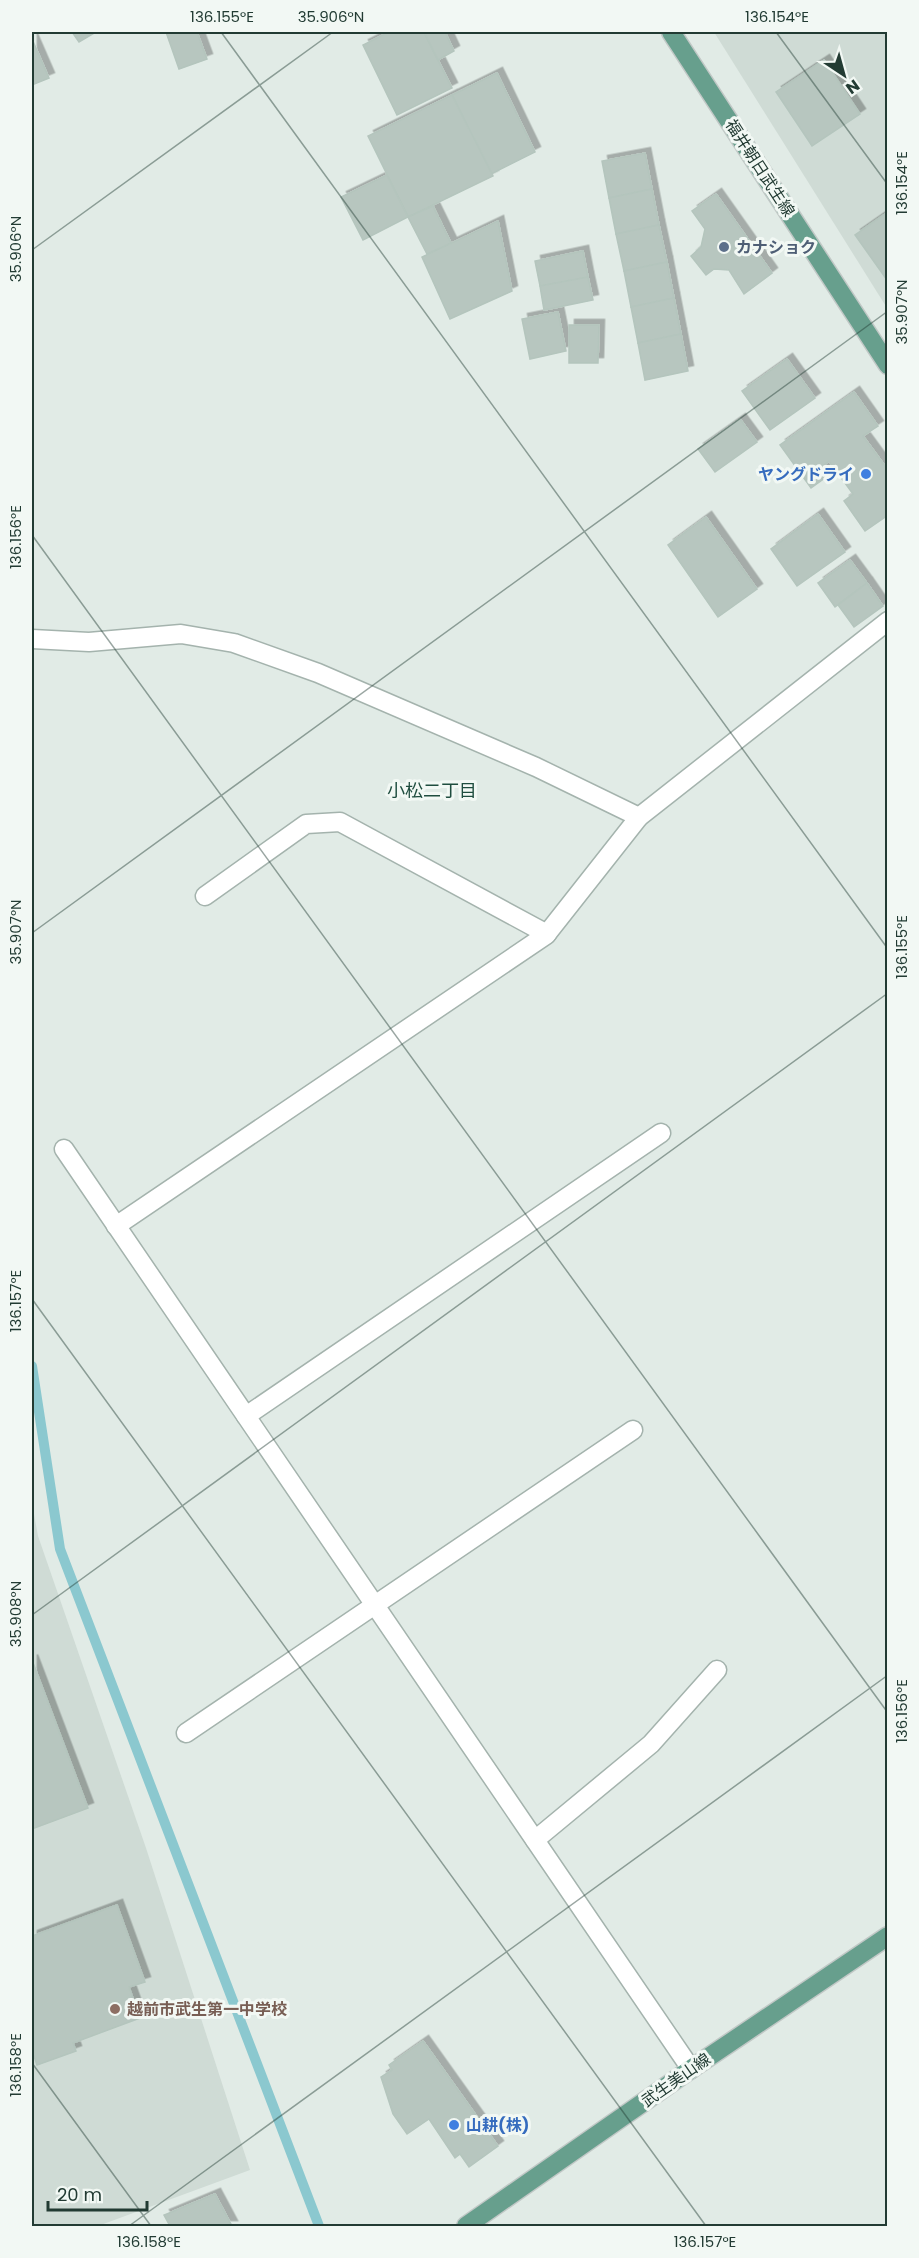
<svg xmlns="http://www.w3.org/2000/svg" width="919" height="2258" font-family="Poppins,'Noto Sans JP',sans-serif">
<defs>
<filter id="shadow"><feDropShadow dx="5.5" dy="-5.5" stdDeviation="0" flood-color="#0004"/></filter>
</defs>
<rect width="100%" height="100%" fill="#e1ebe6"/>
<g fill="#cfdbd5">
<polygon points="714,32 887,32 887,308"/>
<polygon points="32,1503 38,1536 146,1848 250,2170 98,2226 32,2226"/>
</g>
<g fill="none" stroke-linecap="round" stroke-linejoin="round">
<polyline stroke="#8bc8cf" stroke-width="10" points="32,1366 60,1549 319,2226"/>
</g>
<g fill="#b7c6bf" stroke="#b4c5bd" stroke-width="1.5" filter="url(#shadow)">
<polygon points="72,32 96,32 79,42"/>
<polygon points="166,32 197,32 207,59 179,69"/>
<polygon points="389,32 424,32 452,88 397,115 363,45"/>
<polygon points="424,32 445,32 454,51 438,60"/>
<polygon points="32,39 49,78 32,85"/>
<polygon points="824,60 860,114 812,146 776,92"/>
<polygon points="497,73 535,152 491,174 452,95"/>
<polygon points="452,95 493,176 408,217 368,136"/>
<polygon points="645,153 652,189 609,198 602,161"/>
<polygon points="387,175 408,217 363,240 341,197"/>
<polygon points="652,189 659,225 616,234 609,198"/>
<polygon points="716,194 772,273 744,294 729,270 714,269 706,275 691,256 701,247 705,229 692,211"/>
<polygon points="433,206 451,243 427,254 408,217"/>
<polygon points="888,212 888,280 887,280 855,235"/>
<polygon points="498,221 512,291 450,319 422,257"/>
<polygon points="659,225 667,262 624,271 616,234"/>
<polygon points="583,251 588,277 540,286 535,261"/>
<polygon points="667,262 674,298 631,307 624,271"/>
<polygon points="588,277 593,300 544,310 540,286"/>
<polygon points="674,298 681,334 638,343 631,307"/>
<polygon points="558,312 566,351 530,359 522,319"/>
<polygon points="569,325 599,325 598,363 569,363"/>
<polygon points="681,334 688,371 645,380 638,343"/>
<polygon points="787,359 815,398 770,430 742,391"/>
<polygon points="854,392 878,426 863,436 888,470 888,515 865,531 844,501 853,494 829,461 823,466 829,475 811,488 780,445"/>
<polygon points="740,419 757,442 715,472 698,449"/>
<polygon points="818,514 845,552 797,586 771,549"/>
<polygon points="706,517 757,589 718,617 668,545"/>
<polygon points="850,560 867,583 835,607 818,583"/>
<polygon points="867,583 883,606 854,627 838,605"/>
<polygon points="32,1660 88,1808 32,1829"/>
<polygon points="117,1905 145,1982 129,1987 140,2018 73,2043 76,2051 37,2065 34,2056 32,2057 32,1936"/>
<polygon points="423,2041 498,2146 469,2167 460,2154 455,2158 429,2119 407,2134 393,2114 381,2077 392,2070 389,2065"/>
<polygon points="215,2194 232,2226 170,2226 164,2215"/>
</g>
<g fill="none" stroke-linecap="round" stroke-linejoin="round">
<defs>
<g id="minor">
<polyline points="32,639 89,642 181,634 234,643 318,673 536,767 639,817"/>
<polyline points="205,896 306,824 340,822 547,934"/>
<polyline points="64,1149 691,2069"/>
<polyline points="116,1226 546,935 639,817 888,621"/>
<polyline points="246,1416 661,1133"/>
<polyline points="186,1733 633,1430"/>
<polyline points="535,1840 651,1744 717,1670"/>
</g>
<g id="major">
<polyline points="671,32 888,365"/>
<polyline points="466,2226 691,2069 888,1936"/>
</g>
</defs>
<use href="#minor" stroke="#a4b3ad" stroke-width="21"/>
<use href="#major" stroke="#c1c8c6" stroke-width="21"/>
<use href="#minor" stroke="#fff" stroke-width="18"/>
<use href="#major" stroke="#679f8d" stroke-width="18"/>
</g>
<path fill="none" stroke="#223b33" stroke-width="1.5" stroke-opacity="0.45" d="M221,32l667,917M776,32l112,153M32,250l301,-218M32,535l856,1178M32,933l856,-622M32,1299l674,927M32,1615l856,-622M32,2063l119,163M129,2226l759,-551"/>
<circle fill="#5c6f8a" stroke="#f2f8f4" stroke-width="2" cx="724" cy="247" r="6"/>
<g fill="#3f7fe0" stroke="#f2f8f4" stroke-width="2">
<circle cx="866" cy="474" r="6"/>
<circle cx="454" cy="2125" r="6"/>
</g>
<circle fill="#8d6e63" stroke="#f2f8f4" stroke-width="2" cx="115" cy="2009" r="6"/>
<g text-anchor="middle" dominant-baseline="central" stroke-width="6" stroke-linejoin="round" paint-order="stroke">
<g font-size="16" fill="#223b33" stroke="#f2f8f4">
<text transform="translate(760 168) rotate(57)">福井朝日武生線</text>
<text transform="translate(676 2080) rotate(-35)">武生美山線</text>
</g>
<g font-size="16" font-weight="bold" fill="#4e5e75" stroke="#f2f8f4" text-anchor="start">
<text x="736" y="247">カナショク</text>
</g>
<g font-size="16" font-weight="bold" fill="#366cbe" stroke="#f2f8f4" text-anchor="end">
<text x="854" y="474">ヤングドライ</text>
<text x="466" y="2125" text-anchor="start">山耕(株)</text>
</g>
<g font-size="16" font-weight="bold" fill="#785e54" stroke="#f2f8f4" text-anchor="start">
<text x="127" y="2009">越前市武生第一中学校</text>
</g>
<g font-size="18" fill="#1f4d3f" stroke="#f2f8f4">
<text x="432" y="790">小松二丁目</text>
</g>
</g>
<rect width="919" height="2258" fill="none" stroke="#f2f8f4" stroke-width="66"/>
<g transform="translate(844 75) rotate(144)" stroke="#f2f8f4" stroke-width="4.5" paint-order="stroke">
<path d="M0-4.5L10 22L0 15L-10 22Z" fill="#223b33"/>
<text y="-9" font-size="16" font-weight="bold" text-anchor="middle" fill="#223b33">N</text>
</g>
<path d="M48 2201v9h99v-9" fill="none" stroke="#223b33" stroke-width="3"/>
<text x="57" y="2201" font-size="18" fill="#223b33" stroke="#f2f8f4" stroke-width="4.5" paint-order="stroke">20 m</text>
<rect x="33" y="33" width="853" height="2192" fill="none" stroke="#223b33" stroke-width="2"/>
<g font-size="15" text-anchor="middle" fill="#223b33">
<text x="222" y="22">136.155°E</text>
<text x="331" y="22">35.906°N</text>
<text x="777" y="22">136.154°E</text>
<text transform="translate(902 183) rotate(-90)" y="5">136.154°E</text>
<text transform="translate(16 249) rotate(-90)" y="5">35.906°N</text>
<text transform="translate(902 312) rotate(-90)" y="5">35.907°N</text>
<text transform="translate(16 537) rotate(-90)" y="5">136.156°E</text>
<text transform="translate(16 932) rotate(-90)" y="5">35.907°N</text>
<text transform="translate(902 947) rotate(-90)" y="5">136.155°E</text>
<text transform="translate(16 1301) rotate(-90)" y="5">136.157°E</text>
<text transform="translate(16 1614) rotate(-90)" y="5">35.908°N</text>
<text transform="translate(902 1711) rotate(-90)" y="5">136.156°E</text>
<text transform="translate(16 2065) rotate(-90)" y="5">136.158°E</text>
<text x="149" y="2247">136.158°E</text>
<text x="705" y="2247">136.157°E</text>
</g>
</svg>
